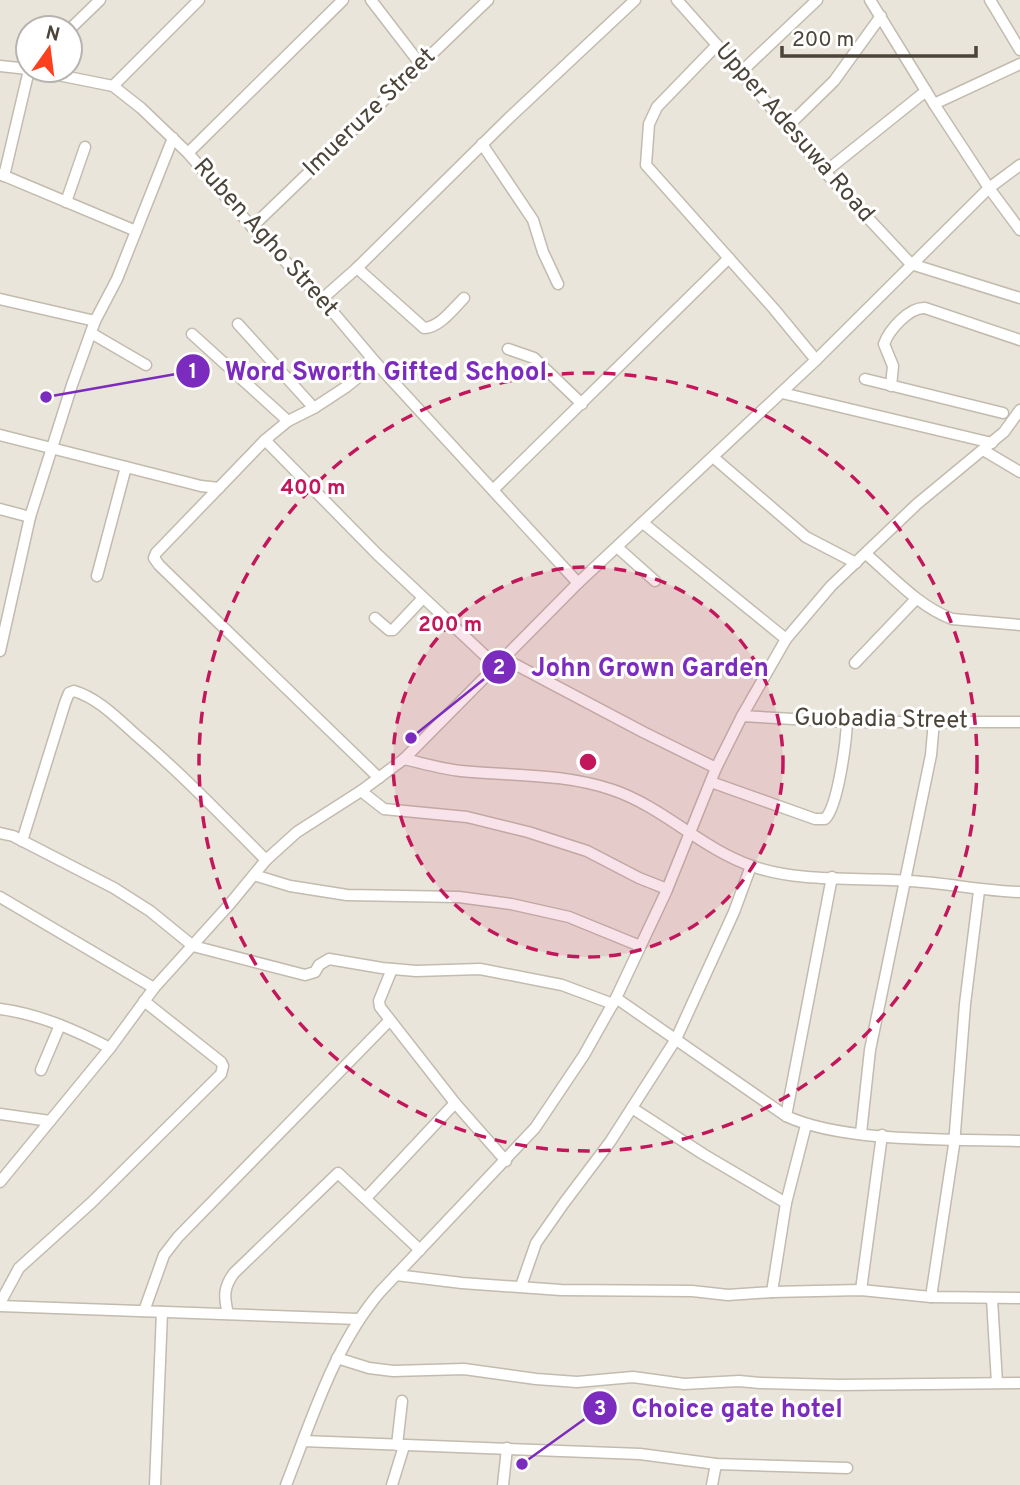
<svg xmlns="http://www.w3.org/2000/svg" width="1020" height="1485" font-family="Overpass,sans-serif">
<rect width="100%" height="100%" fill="#f6f3ec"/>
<path fill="#eae5da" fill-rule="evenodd" d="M0,0h1020v1485h-1020zM28,28h42v42h-42z"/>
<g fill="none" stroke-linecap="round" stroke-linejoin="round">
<defs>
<g id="minor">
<polyline points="371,0 421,65"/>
<polyline points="677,0 741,72 825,172 911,264 1020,298"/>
<polyline points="870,0 934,104 989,188 1020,230"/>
<polyline points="990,0 1020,50"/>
<polyline points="70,29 100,0"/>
<polyline points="717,45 657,107 649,124 646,165 774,309 816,360"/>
<polyline points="0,66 28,69"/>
<polyline points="33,70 113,86 141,108 188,153 252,227 322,299 376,363 578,583"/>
<polyline points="741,72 817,0"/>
<polyline points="113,86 199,0"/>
<polyline points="934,104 1020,64"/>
<polyline points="787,127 834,81 881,16"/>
<polyline points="482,144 533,220 543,252 558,284"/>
<polyline points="188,153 343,0"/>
<polyline points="825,172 926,91"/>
<polyline points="0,174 136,231"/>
<polyline points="4,176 29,70"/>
<polyline points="66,202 85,147"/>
<polyline points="252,227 488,0"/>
<path d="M357,268l67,60c15,0 29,-19 40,-30"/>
<polyline points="0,299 95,321"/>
<polyline points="322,299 357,268 509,118 635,0"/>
<polyline points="238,324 314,408"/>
<polyline points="91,333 146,365"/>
<polyline points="192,334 288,421"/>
<polyline points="508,349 534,358 582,404"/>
<polyline points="376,363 346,387 314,408 288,421 265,440 156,553 154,558 159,565 379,778"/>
<polyline points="865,379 1003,413"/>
<path d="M891,386l2,-20 -9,-22c5,-14 25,-37 41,-36l95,32"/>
<polyline points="782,393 992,443"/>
<polyline points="0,435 201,486 219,488"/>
<polyline points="265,440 377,554 495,665"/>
<polyline points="983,450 1020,472"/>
<polyline points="713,457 806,537 856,563"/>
<polyline points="493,490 729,258"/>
<polyline points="0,509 30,517"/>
<polyline points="643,523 786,639"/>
<polyline points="617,547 655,581"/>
<path d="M866,554c27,23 52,52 86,65l68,6"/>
<polyline points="97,576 126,467"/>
<polyline points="375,618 389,630 393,630 423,598"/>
<polyline points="0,651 30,517 72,385 95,321 117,279 173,138"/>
<polyline points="503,658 643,732 716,768"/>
<polyline points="855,663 916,599"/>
<polyline points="742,716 847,722 1020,722"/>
<path d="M404,759c18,4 38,10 57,12 51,5 102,2 152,19 50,17 89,59 139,76 47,17 108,11 158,15 37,2 73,10 110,11"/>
<path d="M711,782l104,37h10c13,-13 21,-76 22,-97"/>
<polyline points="361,791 384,809 467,817 528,832 587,851 639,878 667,889"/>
<polyline points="0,833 13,836 114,888 150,911 193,946 305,975 315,972 319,965 329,959 382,968 416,971 480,969 562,985 613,1004"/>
<path d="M22,841l43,-138 4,-10 5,-2c24,7 44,28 62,44 46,39 87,82 130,125"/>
<polyline points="254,875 290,886 347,895 459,897 511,904 569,917 640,946"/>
<polyline points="0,897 154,988"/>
<polyline points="392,969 379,1001 380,1007 455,1103 506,1161"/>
<path d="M616,998l170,118c58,27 168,23 234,25"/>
<path d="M0,1009c39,5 75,21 110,39"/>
<polyline points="41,1070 60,1025"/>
<polyline points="632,1108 703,1154 786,1203"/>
<polyline points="0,1114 50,1121"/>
<polyline points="786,1116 832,877"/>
<polyline points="861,1133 870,1050 931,755 934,721"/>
<polyline points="0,1182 110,1048 154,988 229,905 266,860 297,832 361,791 404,759 578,583 816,360 989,188 1020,165"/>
<polyline points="366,1198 455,1103"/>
<polyline points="396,1275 462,1283 561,1290 692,1291 728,1295 772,1292 786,1203 806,1125"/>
<polyline points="521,1286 536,1243 564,1203 610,1142 676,1039 734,912 751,866"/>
<polyline points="861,1290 882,1135"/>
<polyline points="772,1292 861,1290 931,1297 1020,1298"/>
<polyline points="931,1297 954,1145 965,1004 979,891"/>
<polyline points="992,1299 997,1383"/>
<polyline points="0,1303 19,1268 91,1203 221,1074 223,1066 221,1062 144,1001"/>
<polyline points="0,1306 358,1319"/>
<polyline points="144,1311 164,1255 178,1237 389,1021"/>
<path d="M228,1314c-4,-17 -5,-26 6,-41l104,-100 82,77"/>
<polyline points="337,1358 369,1368 393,1371 464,1369 536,1379 577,1382 633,1377 684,1384 739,1381 760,1383 839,1385 1020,1383"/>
<polyline points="303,1441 640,1454 716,1464 847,1468"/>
<polyline points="397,1445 402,1401"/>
<polyline points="155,1485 162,1312"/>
<path d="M286,1485c26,-66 48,-139 94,-193l155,-164 49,-73 32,-57 50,-106 50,-124 26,-52 44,-77 45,-53 86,-82 87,-72 16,-22"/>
<polyline points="392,1485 404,1446"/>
<polyline points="503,1485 507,1448"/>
<polyline points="712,1485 716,1464"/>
</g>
</defs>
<use href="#minor" stroke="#c2bbae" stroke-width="13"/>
<use href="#minor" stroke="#fff" stroke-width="10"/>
</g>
<circle cx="588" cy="762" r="195" fill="#c2185b" fill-opacity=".12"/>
<g fill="none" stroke="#c2185b" stroke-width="3.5" stroke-dasharray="12 9">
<circle cx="588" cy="762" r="195"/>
<circle cx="588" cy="762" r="389"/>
</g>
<g text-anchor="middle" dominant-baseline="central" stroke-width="6" stroke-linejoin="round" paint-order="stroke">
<g font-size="24" fill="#4b4439" stroke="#fff">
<text transform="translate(370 113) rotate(-44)">Imueruze Street</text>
<text transform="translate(794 133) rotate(49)">Upper Adesuwa Road</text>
<text transform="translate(265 238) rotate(48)">Ruben Agho Street</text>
<text transform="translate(881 720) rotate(1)">Guobadia Street</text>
</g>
</g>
<circle cx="588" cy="762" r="10" fill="#c2185b" stroke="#fff" stroke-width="3.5"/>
<g font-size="21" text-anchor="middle" font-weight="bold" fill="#c2185b" stroke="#fff" stroke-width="6" stroke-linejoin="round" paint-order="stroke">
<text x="313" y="494">400 m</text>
<text x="450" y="631">200 m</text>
</g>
<path fill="none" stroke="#7b2cbf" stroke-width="2.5" d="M46 397L193 371M411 738L499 667M522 1464L600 1408"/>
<g fill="#7b2cbf" stroke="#fff" stroke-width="2.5">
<circle cx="46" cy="397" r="7"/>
<circle cx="411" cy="738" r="7"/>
<circle cx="522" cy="1464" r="7"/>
<circle cx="193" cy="371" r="18"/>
<circle cx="499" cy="667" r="18"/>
<circle cx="600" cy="1408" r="18"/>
</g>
<g font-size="21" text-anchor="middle" font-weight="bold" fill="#fff">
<text x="193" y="378">1</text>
<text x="499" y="674">2</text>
<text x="600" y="1415">3</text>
</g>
<g font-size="26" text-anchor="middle" font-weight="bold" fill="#7b2cbf" stroke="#fff" stroke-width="6" stroke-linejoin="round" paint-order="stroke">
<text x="386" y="380">Word Sworth Gifted School</text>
<text x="650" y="676">John Grown Garden</text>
<text x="737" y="1417">Choice gate hotel</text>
</g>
<g transform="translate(49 49) rotate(14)"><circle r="33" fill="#ffffff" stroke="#b7b4b0" stroke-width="2"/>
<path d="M0-5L12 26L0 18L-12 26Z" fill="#fc3f1d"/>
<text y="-10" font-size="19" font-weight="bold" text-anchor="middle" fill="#4b4439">N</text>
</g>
<path d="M782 46v10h194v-10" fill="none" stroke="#4b4439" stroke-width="3.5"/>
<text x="792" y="46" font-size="21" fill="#4b4439" stroke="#ffffff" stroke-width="5" paint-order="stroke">200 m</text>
</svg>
